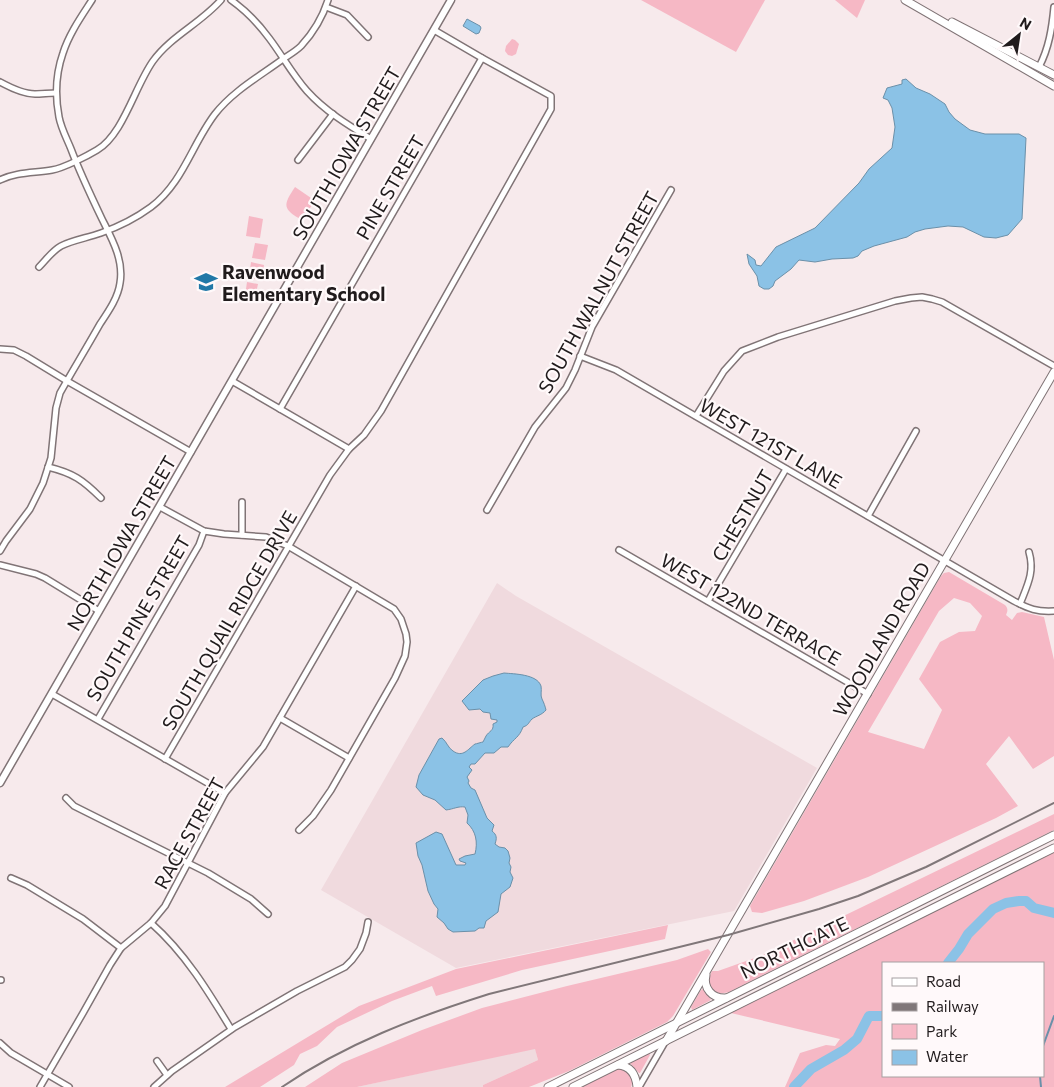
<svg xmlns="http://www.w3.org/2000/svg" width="1054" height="1087" font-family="Commissioner,sans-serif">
<rect width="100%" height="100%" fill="#f7eaec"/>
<g fill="#f0dade">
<polygon points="497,583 516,596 817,768 734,911 456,968 321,890"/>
<polygon points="535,1048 538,1060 483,1085 483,1087 357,1087"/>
</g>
<g fill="#f6b8c5" fill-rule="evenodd">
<polygon points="641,0 765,0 736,52"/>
<polygon points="835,0 865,0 857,18"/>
<polygon points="512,39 515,40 519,44 516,54 512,56 508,55 505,51 506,46"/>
<path d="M295,187l19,13 -2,5 -10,15c-20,-11 -19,-15 -7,-33z"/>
<polygon points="249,216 263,219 260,238 246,236"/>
<polygon points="255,243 268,245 265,260 252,258"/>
<polygon points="251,262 264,265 261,280 249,278"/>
<polygon points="247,282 258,284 255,298 245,296"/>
<path d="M949,572l56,33c3,3 3,6 1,10l6,5 5,-7 5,-1 22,5 10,43v96l-21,13 -24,-33 -23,28 32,42 -22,12 -128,59 -64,24 -42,12 -10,-1 -2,-6 191,-330 3,-3zM954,598l16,5 12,13 -7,15 -16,1 -19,10 -21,37 23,31 -18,39 -56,-17 71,-121z"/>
<path d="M1054,814v16l-325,162c-15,5 -25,-7 -17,-21h6l45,-16z"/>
<path d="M1054,848v239h-269l15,-34 26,-8 9,1 5,-7 -109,-26zM883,963h160v113h-160z"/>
<polygon points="668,925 665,939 522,970 436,996 432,986 392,1001 337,1027 317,1046 300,1054 294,1065 260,1087 225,1087 359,1006 456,969"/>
<polygon points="708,949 711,952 673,1016 667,1022 569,1071 529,1087 483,1087 483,1085 538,1060 535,1049 357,1087 305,1087 342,1063 422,1030 482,1008 567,986 677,960"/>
<polygon points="703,989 711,1000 692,1010 691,1007 701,990"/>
<polygon points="649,1053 650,1055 640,1073 639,1073 630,1063"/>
<path d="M617,1069c10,1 18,7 14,18h-51l32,-16z"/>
</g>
<g fill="#8bc2e6" stroke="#6b90a9">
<polygon points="467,19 480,26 481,28 479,33 476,34 463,26"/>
<polygon points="906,79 916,88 930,94 945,104 949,112 955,119 970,130 985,134 1019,134 1026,138 1022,219 1008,235 996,238 984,237 963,227 948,226 925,229 915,232 907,237 874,246 862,251 858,256 853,258 832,259 815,262 799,260 791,269 775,281 773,286 769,289 764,289 759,286 757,276 749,264 747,254 755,260 756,265 761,266 776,247 815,228 859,183 869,169 892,148 895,127 892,108 888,100 883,98 887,88 902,84 902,80"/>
<path d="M504,673c10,1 33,1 37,13 1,5 -1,9 1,13 2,4 3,7 4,11 -4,5 -10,6 -14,9 -4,4 -3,6 -9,8 -4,11 -9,11 -15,20h-7l-7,6h-9l-10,11h-4l-2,3 3,3 -5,7 2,4 -1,2 3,5 4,2 12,28 7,7 -2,6c5,4 5,7 3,13l4,3 6,1 3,3 2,7 -1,5 2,4 -1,5 3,6 -3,9 -9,7 -3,18 -12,9 -2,7h-5l-4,3 -22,1 -5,-3 -4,-6 -7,-6 1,-8 -4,-5 -6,-13 -6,-26 -4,-9 -2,-13 20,-11 6,2 14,31h9l1,-2 -6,-2 -1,-2 6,-3 10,-2c3,-12 1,-23 -8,-31l1,-8 -3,-8c-7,-1 -11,2 -19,3l-11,-10 -12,-5 -7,-8 3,-12 20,-36 3,-1c5,4 6,10 11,13 10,7 15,-2 22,-7 1,0 7,-2 8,-2 1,-2 2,-4 3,-6 3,-5 8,-5 7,-12l4,-2v-2l-6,-1 -1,-6 -7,-1 -3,-3 -11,1 -7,-9 21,-21 10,-4z"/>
</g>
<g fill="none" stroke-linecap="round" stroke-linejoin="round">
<g stroke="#6b90a9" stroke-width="2">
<polyline points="1043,1052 1043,1046 1054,1016"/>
<polyline points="1040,1076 1041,1087"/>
</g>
<g stroke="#8bc2e6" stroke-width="10">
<polyline points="948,963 959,949 968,934 993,909 1006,903 1019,901 1026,901 1034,908 1054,913"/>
<polyline points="794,1087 811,1069 844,1050 857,1039 869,1016 883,1016"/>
</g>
<defs>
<g id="minor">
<path d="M231,0c14,10 27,23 38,38 13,17 23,36 38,53 18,20 41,34 64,48"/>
<polyline points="326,7 347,15 368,37"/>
<path d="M1039,67c10,-19 13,-39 15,-60"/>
<path d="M0,82c11,6 23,12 35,12 7,0 14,-1 21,-1"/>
<polyline points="298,160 333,114"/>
<path d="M0,180c16,-8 35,-7 52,-10 12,-2 35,-14 45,-20 26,-15 38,-64 56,-89 18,-25 48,-38 68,-61"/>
<path d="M39,267c7,-7 13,-16 22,-21 12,-6 26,-8 40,-13 17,-6 35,-15 50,-26 32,-24 41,-63 64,-93 18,-23 45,-38 68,-55 6,-4 13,-8 18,-13 12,-13 22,-30 27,-46"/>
<polyline points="0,349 14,350 26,356 67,381 191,452"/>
<path d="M580,356l36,14 398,231c15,8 23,11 40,10"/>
<polyline points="232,381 349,449"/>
<polyline points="280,409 482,58"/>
<polyline points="696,416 724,371 742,351 778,337 895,301 911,298 922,297 932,299 942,302 1054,366"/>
<path d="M48,467c25,6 35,13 53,31"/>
<polyline points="242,502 242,535"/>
<polyline points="160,507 204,531 224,534 266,537 288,546 394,609 401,619 406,634 407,642 405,656 395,678 331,790 313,816 299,830"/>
<polyline points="487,510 535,427 566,388 575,370 592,327 671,190"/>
<polyline points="868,516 916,431"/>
<polyline points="619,550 868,694"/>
<path d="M0,551l6,-10 24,-32 13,-26 8,-25 5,-50 4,-15c13,-23 27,-46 40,-69 8,-12 18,-26 20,-41 4,-23 -8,-44 -18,-64 -11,-23 -22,-46 -31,-70 -4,-10 -10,-21 -12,-32 -4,-21 -3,-44 4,-64 6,-19 18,-36 29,-53"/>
<polyline points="0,565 36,574 45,578 99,611"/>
<polyline points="708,601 786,469"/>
<path d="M1020,604c7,-18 15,-32 9,-52"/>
<polyline points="52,694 225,793"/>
<polyline points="280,718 349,758"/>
<polyline points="98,719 199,545 204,531"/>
<polyline points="165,759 330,475 349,449 364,435 381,411 551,109 551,96 482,58 434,30"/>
<polyline points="66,798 74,806 208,873 251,899 268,914"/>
<polyline points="11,878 27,885 83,919 121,948"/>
<path d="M151,923c34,30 57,68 80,106"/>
<polyline points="0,980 1,980"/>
<polyline points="0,1043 11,1053 69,1087"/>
<polyline points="157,1061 167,1075"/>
<polyline points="40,1087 83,1013 110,965 121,948 151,923 165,906 225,793 263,747 356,586"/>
<polyline points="154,1087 172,1071 235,1027 297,991 345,967 352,960 360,949 366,933 368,922"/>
<polyline points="639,1087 665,1042"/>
</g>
<polyline id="tertiary" points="0,783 451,0"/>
<g id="secondary">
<polyline points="905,0 1054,86"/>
<polyline points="952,22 1054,75"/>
<path d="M706,975c-3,13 6,24 20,23"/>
<polyline points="666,1041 1054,372"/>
<path d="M618,1065c13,1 18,10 19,22"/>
<polyline points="548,1087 1054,835"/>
<polyline points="573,1087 1054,848"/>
</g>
</defs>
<use href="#minor" stroke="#807476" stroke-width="8"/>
<use href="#tertiary" stroke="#807476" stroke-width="9"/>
<use href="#secondary" stroke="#807476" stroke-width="9"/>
<use href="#minor" stroke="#fff" stroke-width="5"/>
<use href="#tertiary" stroke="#fff" stroke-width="6"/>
<use href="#secondary" stroke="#fff" stroke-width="7"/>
<path stroke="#807779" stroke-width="2" d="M282,1087c63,-43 134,-70 207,-93l239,-59 91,-26 39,-13 68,-29 128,-64"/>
</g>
<defs>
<symbol id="school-bare" viewBox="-9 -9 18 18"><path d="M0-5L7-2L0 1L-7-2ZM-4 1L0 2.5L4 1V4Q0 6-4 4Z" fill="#2178a7" stroke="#fff9fa" stroke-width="2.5" paint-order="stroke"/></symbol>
</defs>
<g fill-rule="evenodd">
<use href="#school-bare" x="190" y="266" width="32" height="32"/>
</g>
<g text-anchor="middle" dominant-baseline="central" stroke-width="4.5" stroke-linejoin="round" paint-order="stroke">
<g font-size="19" fill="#201b1c" stroke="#fff9fa">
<text transform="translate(346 153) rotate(-60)">SOUTH IOWA STREET</text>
<text transform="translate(390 187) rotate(-60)">PINE STREET</text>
<text transform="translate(598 292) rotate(-61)">SOUTH WALNUT STREET</text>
<text transform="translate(771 443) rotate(30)">WEST 121ST LANE</text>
<text transform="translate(742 515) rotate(-60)">CHESTNUT</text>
<text transform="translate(121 543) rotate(-60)">NORTH IOWA STREET</text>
<text transform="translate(751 609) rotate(30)">WEST 122ND TERRACE</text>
<text transform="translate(138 618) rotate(-60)">SOUTH PINE STREET</text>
<text transform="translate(229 620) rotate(-60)">SOUTH QUAIL RIDGE DRIVE</text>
<text transform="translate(881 639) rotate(-60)">WOODLAND ROAD</text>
<text transform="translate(189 833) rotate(-61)">RACE STREET</text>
<text transform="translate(794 947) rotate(-26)">NORTHGATE</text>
</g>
<g font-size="19" font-weight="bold" fill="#201b1c" stroke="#fff9fa" text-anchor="start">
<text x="222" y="271">Ravenwood<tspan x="222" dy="22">Elementary School</tspan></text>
</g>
</g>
<rect x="882" y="962" width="162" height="115" fill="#fff9fa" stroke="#a6a0a1"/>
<rect x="892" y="978" width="25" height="8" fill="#ffffff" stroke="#a6a0a1"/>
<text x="926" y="987" font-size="15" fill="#201b1c">Road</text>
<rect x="892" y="1003" width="25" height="8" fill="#807779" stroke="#a6a0a1"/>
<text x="926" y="1012" font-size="15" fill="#201b1c">Railway</text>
<rect x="892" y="1024" width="25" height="15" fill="#f6b8c5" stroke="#a6a0a1"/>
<text x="926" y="1037" font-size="15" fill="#201b1c">Park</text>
<rect x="892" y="1050" width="25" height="15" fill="#8bc2e6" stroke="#a6a0a1"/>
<text x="926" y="1062" font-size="15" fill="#201b1c">Water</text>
<g transform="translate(1019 35) rotate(30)" stroke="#fff9fa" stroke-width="4" paint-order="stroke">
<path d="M0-4L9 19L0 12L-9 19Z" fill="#201b1c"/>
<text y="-8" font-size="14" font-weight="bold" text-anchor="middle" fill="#201b1c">N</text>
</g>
</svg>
